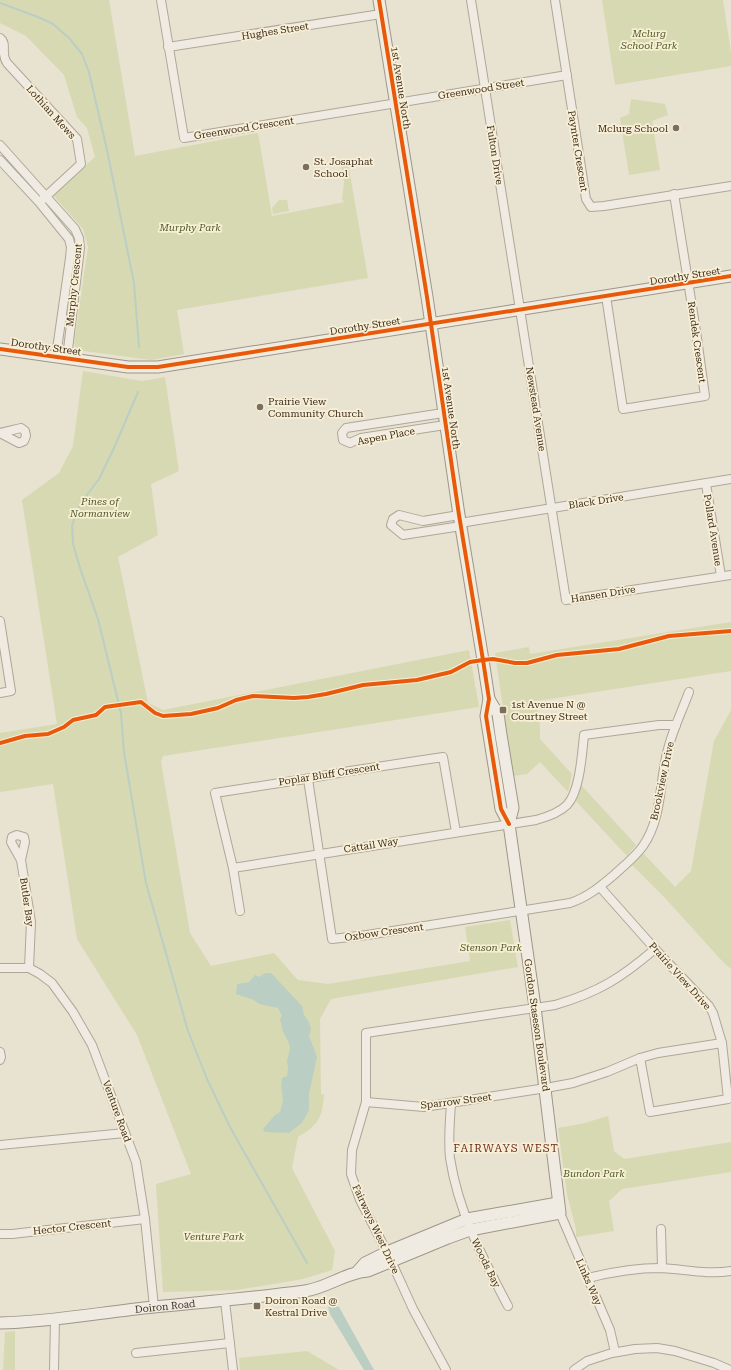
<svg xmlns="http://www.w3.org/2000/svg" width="731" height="1370" font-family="'Roboto Serif',serif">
<rect width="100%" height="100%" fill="#e8e2d0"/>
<g fill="#d7d9b2">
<polygon points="0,0 109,0 135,156 258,133 272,216 345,202 342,200 344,182 341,164 348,163 368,278 177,310 184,354 151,360 77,350 74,343 88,247 83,229 53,195 95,157 87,128 77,117 64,75 26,36 0,23"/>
<polygon points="602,0 723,0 731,53 731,66 615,85"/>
<polygon points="631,99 665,104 668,115 652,121 660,170 629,175 620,118 629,114"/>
<polygon points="279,200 287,200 289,211 273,214 272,208"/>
<path d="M83,371l59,10 23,-4 14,94 -28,13 7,51 -40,22 30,146 15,7 306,-60 10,57 -316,49 -2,6 29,171 21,33 63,-13 24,27 30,4 142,-23 -5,-34 45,-7 8,47 -187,32 -11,20 1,75 3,1c-2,24 -6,30 -26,42l-6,31 43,83 -3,19 -29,9 -66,11 -74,2 -7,-108 35,-10 -54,-139 -60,-96 -24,-155 -53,8v-59l57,-9 -35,-224 37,-27 14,-27z"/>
<polygon points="731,622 731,671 537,701 540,726 540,739 572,774 568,792 540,762 527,774 513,776 495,653 529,647 530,654"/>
<polygon points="731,710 731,969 724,963 665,898 632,865 643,853 675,887 691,871 714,741"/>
<polygon points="581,785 636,845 627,856 575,800"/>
<polygon points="608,1116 614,1151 624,1159 731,1142 731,1172 622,1189 609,1201 614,1231 576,1237 576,1229 567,1194 558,1128 585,1123"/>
<polygon points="15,1331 15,1370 3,1370 5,1332"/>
<polygon points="307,1351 339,1370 240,1370 239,1358"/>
</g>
<g fill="#bbcec3">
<polygon points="265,973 271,973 302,1006 304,1015 309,1022 311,1029 309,1036 317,1057 309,1094 309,1110 302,1123 289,1133 265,1132 263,1129 274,1116 280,1112 283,1100 281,1086 282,1078 287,1076 288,1068 287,1061 290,1048 288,1041 283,1032 280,1019 282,1016 278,1008 259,1004 254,1000 236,994 237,984 249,982 255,975 259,977"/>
<polygon points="333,1304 339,1307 374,1370 364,1370 330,1314 328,1307"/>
</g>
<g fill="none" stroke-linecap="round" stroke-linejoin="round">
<g stroke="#bbcec3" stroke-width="2">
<polyline points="0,3 38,17 53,24 69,38 82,54 89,72 107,150 134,283 139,347"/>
<polyline points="138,392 114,448 99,479 83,500 76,513 72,526 73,544 81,571 98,619 121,713 124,752 146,883 188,1031 207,1079 230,1127 307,1263"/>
<polyline points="330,1301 333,1307"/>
</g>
<defs>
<g id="street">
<polyline points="161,0 184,138 567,75"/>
<polyline points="471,0 566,600 731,575"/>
<polyline points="555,0 586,199 591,207 604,206 731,186"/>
<path d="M0,38c8,6 0,15 7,25l70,76 4,25 -39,36"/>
<polyline points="168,47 381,14"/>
<polyline points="0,145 75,229 79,238 80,248 67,358"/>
<polyline points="0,160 39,202 69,239 71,247 70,258 56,356"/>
<polyline points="606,296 623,409 705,396 696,331 674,194"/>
<polyline points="443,413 346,428 342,433 343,440 350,443 361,438 445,425"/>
<polyline points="0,433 21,428 25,431 26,436 24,441 19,443 0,433"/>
<polyline points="706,484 721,576"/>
<polyline points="459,515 423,521 399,515 393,519 391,525 403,535 461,526"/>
<polyline points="460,523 731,479"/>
<polyline points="0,621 11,691 0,693"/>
<path d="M308,779l24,160 35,-4 203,-32c18,-6 31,-17 45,-29 10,-9 21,-18 28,-28 20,-29 16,-65 25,-97 5,-20 14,-38 21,-57"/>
<polyline points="21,860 25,842 24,837 17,835 12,837 11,842 21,860 31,922 29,968"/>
<path d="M233,868l303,-48c11,-3 23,-7 31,-15 13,-14 15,-51 17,-70l75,-10h17"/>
<polyline points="240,911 233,868 215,793 299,780 350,771 443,757 456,832"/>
<polyline points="0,968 29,968 40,974 52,983 73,1012 92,1045 136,1162 145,1219 154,1307"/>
<polyline points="0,1052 1,1057 0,1060"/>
<polyline points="640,1058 650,1112 728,1099 722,1043"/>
<polyline points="366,1102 424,1107 546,1088 573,1083 607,1072 640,1058 658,1053 722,1043 713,1013 709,1006 655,949 600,887"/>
<path d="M451,1103c-1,18 -3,37 -1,55 8,53 33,101 58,148"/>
<polyline points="0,1145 125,1133"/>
<polyline points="560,1213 610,1330 615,1352"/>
<polyline points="661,1229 662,1268"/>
<polyline points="0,1234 12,1234 145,1219"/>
<path d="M588,1278c24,-6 47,-10 72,-10 24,1 47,7 71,3"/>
<polyline points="225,1301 233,1370"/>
<polyline points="136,1353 230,1343"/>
<polyline points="54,1370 55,1319"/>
<path d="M446,1370l-33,-61 -26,-57 -27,-52 -9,-26 1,-24 14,-48v-69l189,-28c44,-13 66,-27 100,-56"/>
<polyline points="574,1370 587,1361 612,1353 635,1349 657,1348 675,1351 714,1363 730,1370"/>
</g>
<g id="secondary">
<polyline points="379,0 427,297 459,515 483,660 489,699 486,716 501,809 509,824"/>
<polyline points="0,349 128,367 158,367 731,276"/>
<polyline points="357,1272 365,1263 387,1252 467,1219 558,1203"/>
<path id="s1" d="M0,1323c51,-1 103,-11 154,-16 50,-5 100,-9 151,-16 22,-3 41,-19 63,-20l80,-33 22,-8 90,-17 -25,-206 -26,-183 4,-16 -12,-73 -3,-21 -9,-15"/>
</g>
</defs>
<use href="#street" stroke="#aea798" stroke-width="10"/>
<use href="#secondary" stroke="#9d9688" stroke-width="13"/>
<use href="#street" stroke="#efebe2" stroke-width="8"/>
<use href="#secondary" stroke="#efebe2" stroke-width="11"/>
<defs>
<g id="cycleway">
<polyline points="379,0 427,297 459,515 483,660 489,699 486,716 501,809 509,824"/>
<polyline points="0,349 128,367 158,367 731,276"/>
<polyline points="0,743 25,736 48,734 64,727 73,720 96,715 105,707 141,702 155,713 163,716 191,714 218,708 236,700 253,696 294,698 308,697 326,694 363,685 417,680 451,672 470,662 483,660 493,659 515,663 527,663 557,655 619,649 669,636 731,631"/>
</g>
</defs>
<use href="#cycleway" stroke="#f8efd6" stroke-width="6"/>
<use href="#cycleway" stroke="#e8590c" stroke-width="4"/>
</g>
<g fill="#7a6e5d" stroke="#f8efd6" stroke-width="1.5">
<circle cx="676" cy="128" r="4"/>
<circle cx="306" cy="167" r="4"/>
<circle cx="260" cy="407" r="4"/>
<rect x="499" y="706" width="8" height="8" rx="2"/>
<rect x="253" y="1302" width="8" height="8" rx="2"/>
</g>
<g text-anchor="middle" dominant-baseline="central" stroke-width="3.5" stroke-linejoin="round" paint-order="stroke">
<g font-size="10" fill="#3e2f1f" stroke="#f8efd6">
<text transform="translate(275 31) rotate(-9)">Hughes Street</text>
<text transform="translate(401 88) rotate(81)">1st Avenue North</text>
<text transform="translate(481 89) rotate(-9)">Greenwood Street</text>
<text transform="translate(51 112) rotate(48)">Lothian Mews</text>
<text transform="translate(244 128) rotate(-9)">Greenwood Crescent</text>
<text transform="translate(578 151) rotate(81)">Paynter Crescent</text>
<text transform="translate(495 155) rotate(81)">Fulton Drive</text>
<text transform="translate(685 276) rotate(-9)">Dorothy Street</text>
<text transform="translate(74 285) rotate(-84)">Murphy Crescent</text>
<text transform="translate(365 326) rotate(-9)">Dorothy Street</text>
<text transform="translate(697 342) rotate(82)">Rendek Crescent</text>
<text transform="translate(46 347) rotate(8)">Dorothy Street</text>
<text transform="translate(451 408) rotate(82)">1st Avenue North</text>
<text transform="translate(536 409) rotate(81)">Newstead Avenue</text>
<text transform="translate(386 436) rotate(-11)">Aspen Place</text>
<text transform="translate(596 501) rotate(-9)">Black Drive</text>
<text transform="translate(713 530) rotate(81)">Pollard Avenue</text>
<text transform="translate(603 594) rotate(-9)">Hansen Drive</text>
<text transform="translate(329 774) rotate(-9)">Poplar Bluff Crescent</text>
<text transform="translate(662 781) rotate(-78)">Brookview Drive</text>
<text transform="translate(371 845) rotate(-9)">Cattail Way</text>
<text transform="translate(27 902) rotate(82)">Butler Bay</text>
<text transform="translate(384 932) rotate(-8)">Oxbow Crescent</text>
<text transform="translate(680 976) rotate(48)">Prairie View Drive</text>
<text transform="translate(537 1025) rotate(82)">Gordon Staseson Boulevard</text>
<text transform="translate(456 1101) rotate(-7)">Sparrow Street</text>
<text transform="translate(117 1111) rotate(70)">Venture Road</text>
<text transform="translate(72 1227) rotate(-6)">Hector Crescent</text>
<text transform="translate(376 1229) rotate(65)">Fairways West Drive</text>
<text transform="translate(486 1263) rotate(64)">Woods Bay</text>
<text transform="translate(589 1282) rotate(66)">Links Way</text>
<text stroke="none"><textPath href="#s1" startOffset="166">Doiron Road</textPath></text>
</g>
<g font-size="10" font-style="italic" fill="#4c5c24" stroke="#f8efd6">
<text x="649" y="33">Mclurg<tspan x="649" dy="12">School Park</tspan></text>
<text x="190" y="227">Murphy Park</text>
<text x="100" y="501">Pines of<tspan x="100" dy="12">Normanview</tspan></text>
<text x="491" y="947">Stenson Park</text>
<text x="594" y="1173">Bundon Park</text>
<text x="214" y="1236">Venture Park</text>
</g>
<g font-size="10" fill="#3e2f1f" stroke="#f8efd6" text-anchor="start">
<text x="668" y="128" text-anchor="end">Mclurg School</text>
<text x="314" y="161">St. Josaphat<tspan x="314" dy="12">School</tspan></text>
<text x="268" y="401">Prairie View<tspan x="268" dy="12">Community Church</tspan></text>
<text x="511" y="704">1st Avenue N @<tspan x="511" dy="12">Courtney Street</tspan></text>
<text x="265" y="1300">Doiron Road @<tspan x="265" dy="12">Kestral Drive</tspan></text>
</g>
<g font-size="11" letter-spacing="1" fill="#6e2f1b" stroke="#f8efd6">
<text x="506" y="1148">FAIRWAYS WEST</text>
</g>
</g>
</svg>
